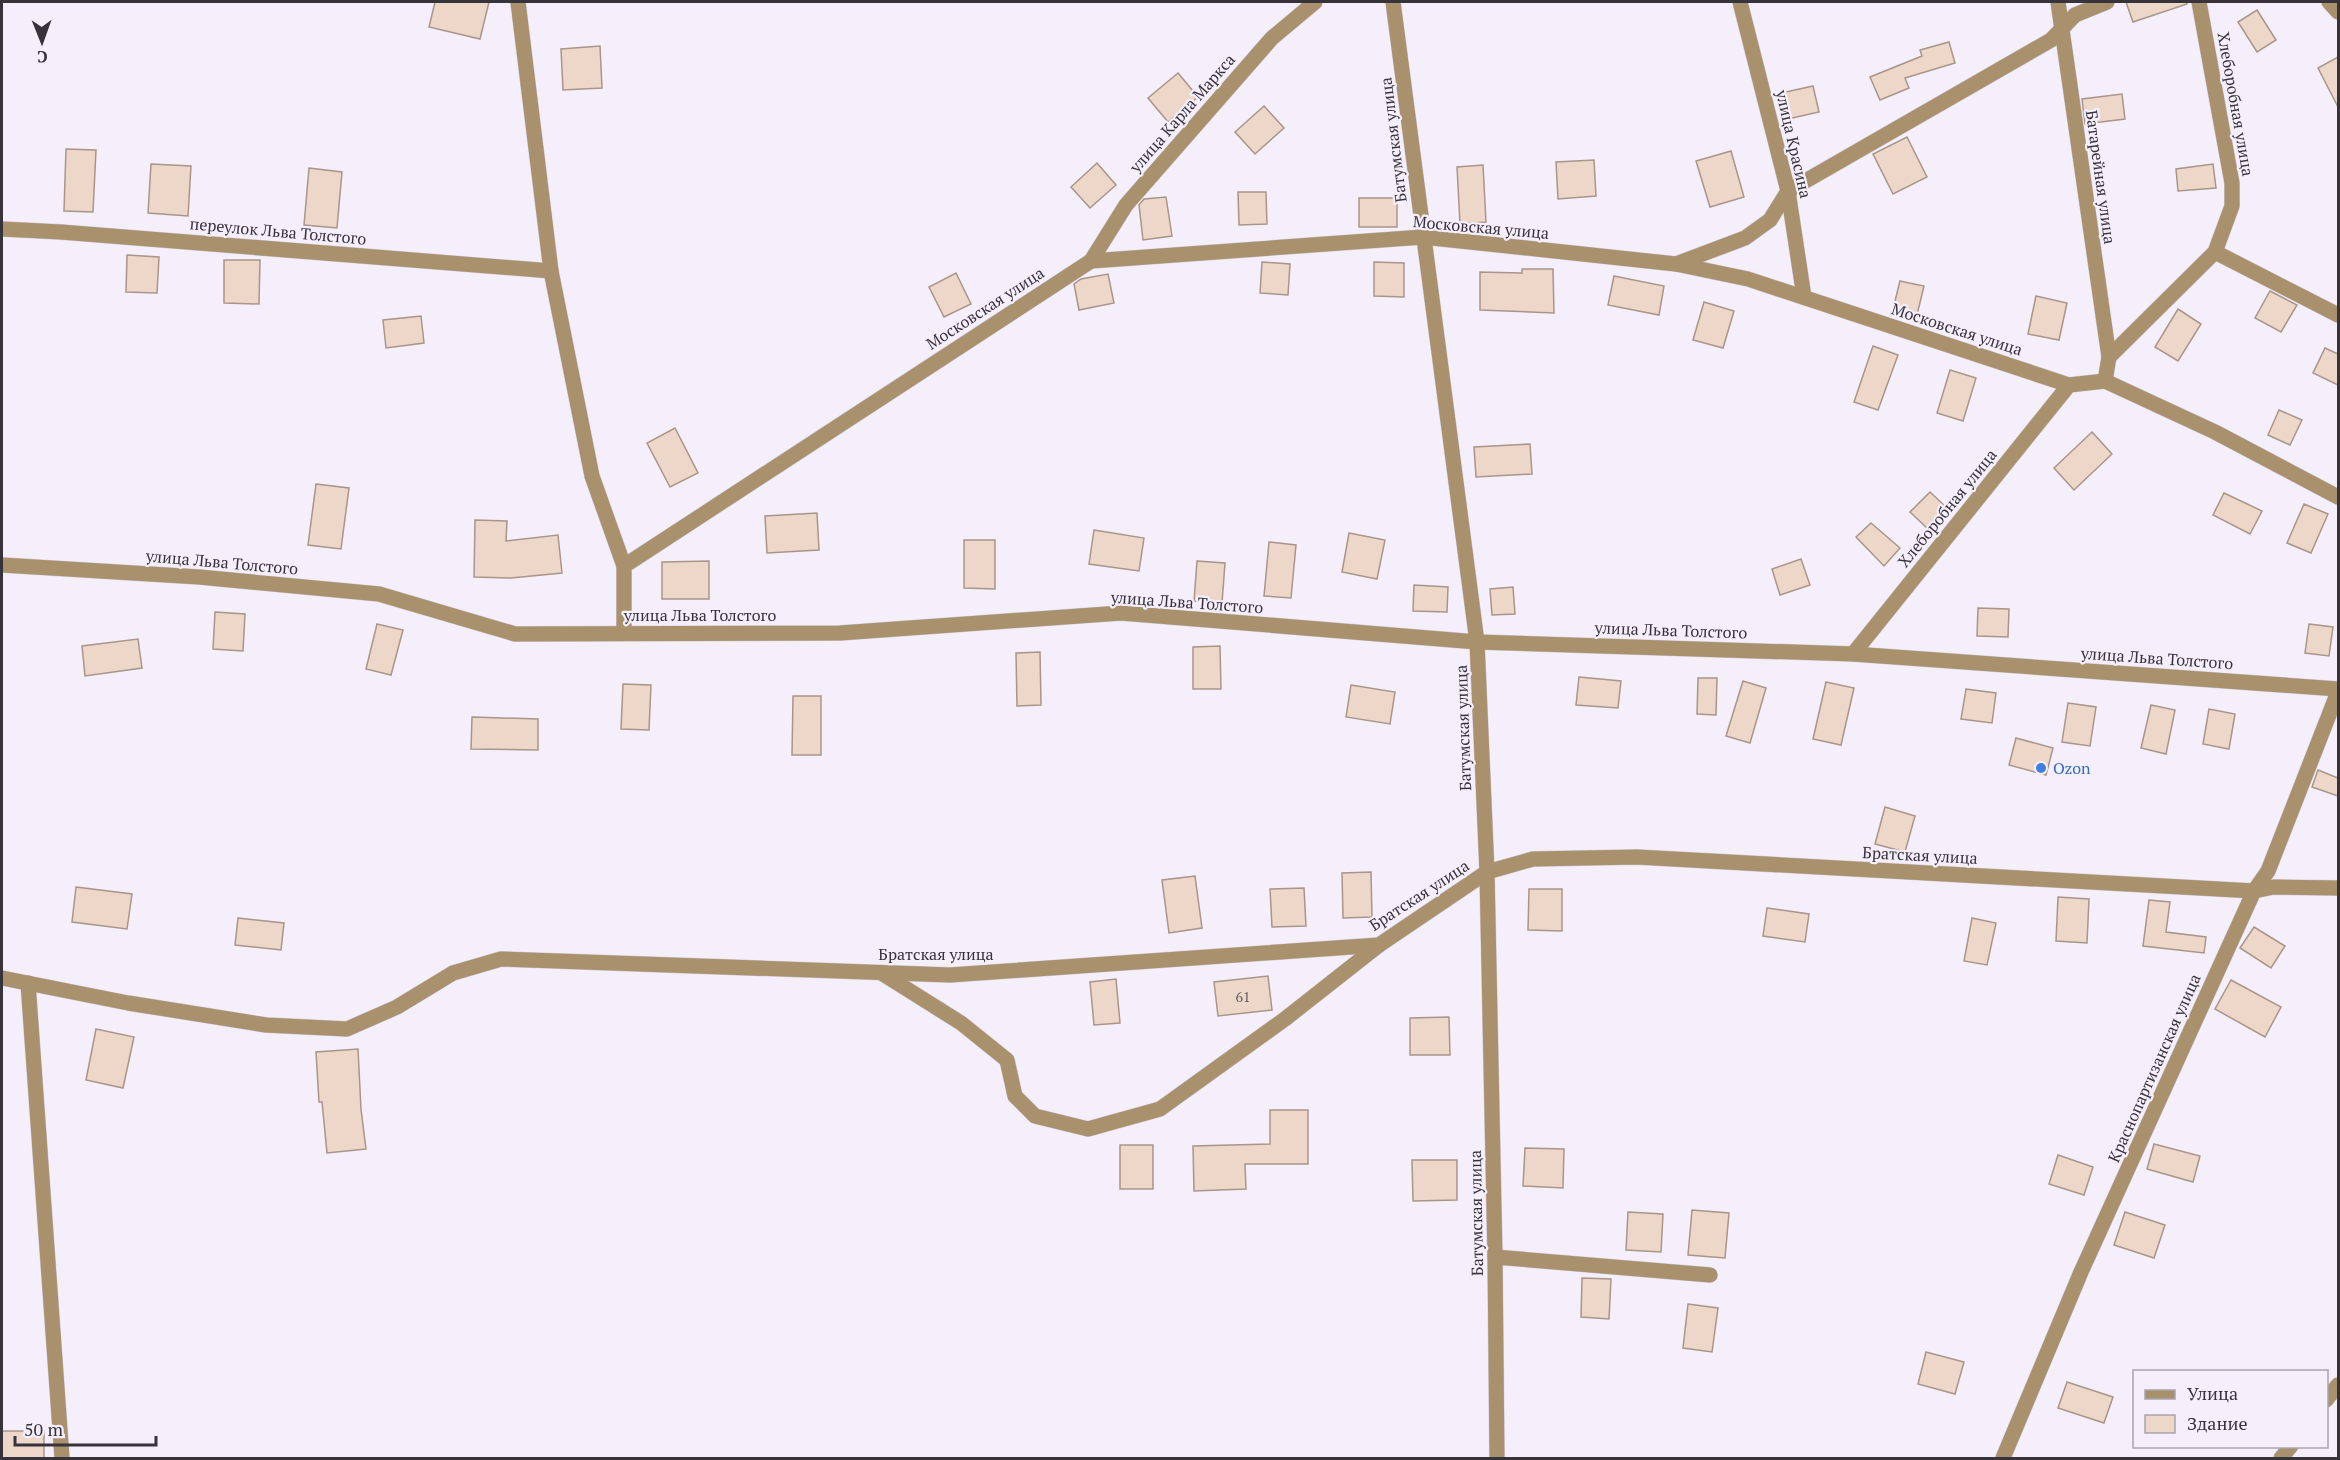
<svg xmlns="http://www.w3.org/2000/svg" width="2340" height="1460" font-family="'PT Serif',serif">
<rect width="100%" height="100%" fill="#f5effc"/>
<g fill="#ecd7c9" stroke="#a99589" stroke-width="1.5">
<polygon points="435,2 489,2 480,39 429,27"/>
<polygon points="2126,2 2187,2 2187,4 2133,22"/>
<polygon points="2257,10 2276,40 2257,52 2238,22"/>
<polygon points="1949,42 1955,63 1905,78 1909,88 1880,100 1870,77 1922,56 1920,50"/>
<polygon points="600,46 602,88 563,90 561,49"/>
<polygon points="2338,57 2338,107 2318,68"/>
<polygon points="1178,73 1198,97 1168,122 1148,98"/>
<polygon points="1813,86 1819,112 1783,120 1777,94"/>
<polygon points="2122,94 2125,119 2085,124 2082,99"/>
<polygon points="1264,106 1284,128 1255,154 1235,132"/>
<polygon points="1907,137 1927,177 1893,194 1873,154"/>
<polygon points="66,149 96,150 93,212 64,211"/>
<polygon points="1731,151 1744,197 1710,207 1696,161"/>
<polygon points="1594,160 1596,196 1558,199 1556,162"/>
<polygon points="1097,163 1116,185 1090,208 1071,187"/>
<polygon points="151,164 191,166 188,216 148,213"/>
<polygon points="2213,164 2216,188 2178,191 2176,169"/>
<polygon points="1483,165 1486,222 1460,224 1457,167"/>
<polygon points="309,168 342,172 337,228 304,225"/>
<polygon points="1238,192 1266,192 1267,224 1239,225"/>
<polygon points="1166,197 1172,236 1143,240 1139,205 1144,199"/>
<rect x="1359" y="198" width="38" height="29"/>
<polygon points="127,255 159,257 157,293 126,292"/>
<polygon points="224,260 260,260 259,304 224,303"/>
<polygon points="1262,262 1290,264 1288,295 1260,293"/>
<polygon points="1374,262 1404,263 1404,297 1374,296"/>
<polygon points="1522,269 1553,269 1554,313 1480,310 1480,272 1522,273"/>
<polygon points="956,273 971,304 944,317 929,287"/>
<polygon points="1108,274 1114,303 1079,310 1074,284 1081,279"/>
<polygon points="1614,276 1664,286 1659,315 1608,305"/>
<polygon points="1900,281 1924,286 1916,319 1892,313"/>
<polygon points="2270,291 2297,305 2281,332 2255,318"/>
<polygon points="2036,296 2067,303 2059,340 2028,334"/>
<polygon points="1704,302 1734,311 1723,348 1693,340"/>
<polygon points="2178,309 2201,324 2178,361 2155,347"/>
<polygon points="421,316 424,343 386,348 383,320"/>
<polygon points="1873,346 1898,355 1878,410 1854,402"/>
<polygon points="2325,348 2338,354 2338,385 2313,373"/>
<polygon points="1950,370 1976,378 1963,421 1937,413"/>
<polygon points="2279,410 2302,420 2290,445 2268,435"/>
<polygon points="675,428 698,473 670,487 647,443"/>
<polygon points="2092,432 2112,454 2074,490 2054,468"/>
<polygon points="1530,444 1532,474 1476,477 1474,447"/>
<polygon points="316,484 349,488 341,549 308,545"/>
<polygon points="1930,492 1947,508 1928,529 1910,512"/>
<polygon points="2224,493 2262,511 2250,534 2213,515"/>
<polygon points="2304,504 2328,514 2311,553 2287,543"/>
<polygon points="817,513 819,550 767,553 765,516"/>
<polygon points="475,520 507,521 506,541 558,535 562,573 511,578 474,577"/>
<polygon points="1871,523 1900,548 1884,566 1856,537"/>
<polygon points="1094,530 1144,538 1139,571 1089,564"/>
<polygon points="1349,533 1385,540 1377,579 1342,572"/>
<polygon points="964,540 995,540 995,589 964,588"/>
<polygon points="1269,542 1296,545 1291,598 1264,596"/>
<polygon points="1801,559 1810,585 1780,595 1772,569"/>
<polygon points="709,561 709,599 662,599 662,562"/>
<polygon points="1197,561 1225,563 1222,603 1194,601"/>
<polygon points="1414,585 1448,587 1447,612 1413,611"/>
<polygon points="1513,587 1515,614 1492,615 1490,589"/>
<polygon points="1978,608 2009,609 2008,637 1977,636"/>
<polygon points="215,612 245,614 243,651 213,649"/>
<polygon points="377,624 403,630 391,675 366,669"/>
<polygon points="2309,624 2333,627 2329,656 2305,653"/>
<polygon points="138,639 142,668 85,676 82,646"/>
<polygon points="1220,646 1221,689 1193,689 1193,647"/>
<polygon points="1040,652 1041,705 1017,706 1016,653"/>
<polygon points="1579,677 1621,681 1618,708 1576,705"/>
<polygon points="1698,678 1717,678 1716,715 1697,714"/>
<polygon points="1743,681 1766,688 1750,743 1726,736"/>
<polygon points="1826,682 1854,688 1841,745 1813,739"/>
<polygon points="623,684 651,685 649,730 621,729"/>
<polygon points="1351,685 1395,692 1390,724 1346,717"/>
<polygon points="1966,689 1996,693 1992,723 1961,719"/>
<polygon points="793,696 821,696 821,755 792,755"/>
<polygon points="2068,703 2096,707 2090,746 2062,742"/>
<polygon points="2151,705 2175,710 2166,754 2141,748"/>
<polygon points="2209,709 2235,714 2229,749 2203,744"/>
<polygon points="472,717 538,719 538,750 471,749"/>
<polygon points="2016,738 2053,748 2046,775 2009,765"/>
<polygon points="2318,770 2338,778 2338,796 2312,787"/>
<polygon points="1885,807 1915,816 1905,852 1875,844"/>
<polygon points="1371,872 1372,917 1343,918 1342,873"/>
<polygon points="1195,876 1202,928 1169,933 1162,880"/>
<polygon points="76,887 132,894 127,929 72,922"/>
<polygon points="1304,888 1306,926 1272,927 1270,889"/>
<polygon points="1529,889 1562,889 1562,931 1528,930"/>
<polygon points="2058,897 2089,899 2087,943 2056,941"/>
<polygon points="2149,900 2170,902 2166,932 2206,937 2204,953 2143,946"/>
<polygon points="1767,908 1809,914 1805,942 1763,936"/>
<polygon points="238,918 284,923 281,950 235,945"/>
<polygon points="1972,918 1996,923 1987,965 1964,961"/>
<polygon points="2254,927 2285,946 2271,968 2240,948"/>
<polygon points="1268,976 1272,1010 1218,1016 1214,982"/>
<polygon points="1116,979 1120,1023 1094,1025 1090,982"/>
<polygon points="2231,980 2281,1007 2265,1037 2215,1009"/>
<polygon points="1449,1017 1450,1055 1410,1055 1410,1018"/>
<polygon points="96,1029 134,1037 123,1088 86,1080"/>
<polygon points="358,1049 361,1109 366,1149 327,1153 322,1102 319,1102 316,1052"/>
<polygon points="1270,1110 1308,1110 1308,1164 1245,1164 1246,1189 1194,1191 1193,1146 1270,1144"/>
<polygon points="2154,1144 2200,1156 2193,1182 2147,1169"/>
<rect x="1120" y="1145" width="33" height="44"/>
<polygon points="1525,1148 1564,1149 1563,1188 1523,1186"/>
<polygon points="2058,1155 2093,1167 2084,1195 2049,1184"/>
<polygon points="1412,1160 1457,1160 1457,1200 1413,1201"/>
<polygon points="1692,1210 1729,1213 1725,1258 1688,1255"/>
<polygon points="1628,1212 1663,1214 1661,1252 1626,1250"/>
<polygon points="2125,1212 2165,1225 2154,1258 2114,1245"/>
<polygon points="1582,1278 1611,1279 1609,1319 1581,1317"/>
<polygon points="1688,1304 1718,1308 1712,1352 1683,1348"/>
<polygon points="1926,1352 1964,1362 1955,1394 1918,1384"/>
<polygon points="2067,1382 2113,1397 2104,1423 2058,1408"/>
<rect x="2" y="1431" width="42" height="27"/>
</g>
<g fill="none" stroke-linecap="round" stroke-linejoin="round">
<defs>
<g id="minor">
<polyline points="518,2 551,271 592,476 624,566"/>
<polyline points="1393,2 1477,642 1487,872 1495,1257 1497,1458"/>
<polyline points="1740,2 1788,191 1804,297"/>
<polyline points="2058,2 2109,357"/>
<polyline points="2329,2 2338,12"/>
<polyline points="2,229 61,232 551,271"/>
<polyline points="2215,252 2338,315"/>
<polyline points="1091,261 1126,205 1272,38 1315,2"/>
<polyline points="1676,264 1745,238 1770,220 1788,191 2051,40 2075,15 2107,2"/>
<polyline points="2105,381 2109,357 2215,252 2232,206 2232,183 2199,2"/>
<polyline points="2,565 199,577 379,594 515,634 840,633 1121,613 1477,642 1853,654 2338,689"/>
<polyline points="624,633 624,566 1091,261 1423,237 1676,264 1748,279 2069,385 2105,381 2215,432 2338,497"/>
<polyline points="1853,654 2069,385"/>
<polyline points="883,974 961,1023 1007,1060 1015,1096 1035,1116 1088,1129 1160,1109 1285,1019 1379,945"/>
<polyline points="2,978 128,1003 266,1025 347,1029 397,1007 453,973 501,959 950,975 1379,945 1487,872 1533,859 1637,857 2254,891 2274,887 2338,888"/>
<polyline points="28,983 62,1458"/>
<polyline points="1495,1257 1710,1275"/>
<polyline points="2326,1400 2338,1385"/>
<polyline points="2003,1458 2081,1272 2254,891 2268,871 2338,692"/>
<polyline points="2281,1458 2291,1446"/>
</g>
</defs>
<use href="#minor" stroke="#d3cdd9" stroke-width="16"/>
<use href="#minor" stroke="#aa916d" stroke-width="15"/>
</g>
<circle fill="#3f7fe0" stroke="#f5effc" stroke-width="2" cx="2041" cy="768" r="6"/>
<g text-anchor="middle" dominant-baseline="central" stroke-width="4.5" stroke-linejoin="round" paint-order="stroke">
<g font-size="14" fill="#645c5e">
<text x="1243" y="996">61</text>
</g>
<g font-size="16" fill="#36333b" stroke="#f5effc">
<text transform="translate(2236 104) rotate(80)">Хлеборобная улица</text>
<text transform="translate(1182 113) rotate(-49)">улица Карла Маркса</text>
<text transform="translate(1393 140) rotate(-97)">Батумская улица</text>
<text transform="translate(1794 144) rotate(77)">улица Красина</text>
<text transform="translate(2101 177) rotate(82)">Батарейная улица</text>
<text transform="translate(1481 227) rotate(5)">Московская улица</text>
<text transform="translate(278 231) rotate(5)">переулок Льва Толстого</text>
<text transform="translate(985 308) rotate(-33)">Московская улица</text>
<text transform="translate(1957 329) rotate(18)">Московская улица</text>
<text transform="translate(1947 508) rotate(-51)">Хлеборобная улица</text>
<text transform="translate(222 562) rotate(5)">улица Льва Толстого</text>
<text transform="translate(1187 602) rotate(4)">улица Льва Толстого</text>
<text x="700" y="615">улица Льва Толстого</text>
<text transform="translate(1671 630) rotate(2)">улица Льва Толстого</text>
<text transform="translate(2157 658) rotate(4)">улица Льва Толстого</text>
<text transform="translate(1463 728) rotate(-92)">Батумская улица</text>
<text transform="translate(1920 855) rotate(3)">Братская улица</text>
<text transform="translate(1419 895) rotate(-33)">Братская улица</text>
<text x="936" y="954">Братская улица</text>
<text transform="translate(2154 1068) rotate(-66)">Краснопартизанская улица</text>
<text transform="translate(1476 1213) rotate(-91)">Батумская улица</text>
</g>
<g font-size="16" fill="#366cbe" stroke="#f5effc" text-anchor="start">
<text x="2053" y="768">Ozon</text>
</g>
</g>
<rect width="2340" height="1460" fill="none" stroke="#36333b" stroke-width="6"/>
<rect x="2133" y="1370" width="195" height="78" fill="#f5effc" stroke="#a9a4af" stroke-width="1.5"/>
<rect x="2145" y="1390" width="30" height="9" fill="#aa916d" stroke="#a9a4af" stroke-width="1.5"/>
<text x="2187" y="1400" font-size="18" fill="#36333b">Улица</text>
<rect x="2145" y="1415" width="30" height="18" fill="#ecd7c9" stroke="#a9a4af" stroke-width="1.5"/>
<text x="2187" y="1430" font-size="18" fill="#36333b">Здание</text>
<g transform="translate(42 42) rotate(179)" stroke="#f5effc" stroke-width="4.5" paint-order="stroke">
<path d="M0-4.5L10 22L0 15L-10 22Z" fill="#36333b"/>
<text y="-9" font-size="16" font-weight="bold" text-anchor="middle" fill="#36333b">С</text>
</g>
<path d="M15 1436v9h141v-9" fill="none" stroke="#36333b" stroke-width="3"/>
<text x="24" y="1436" font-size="18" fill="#36333b" stroke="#f5effc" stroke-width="4.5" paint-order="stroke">50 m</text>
</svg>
